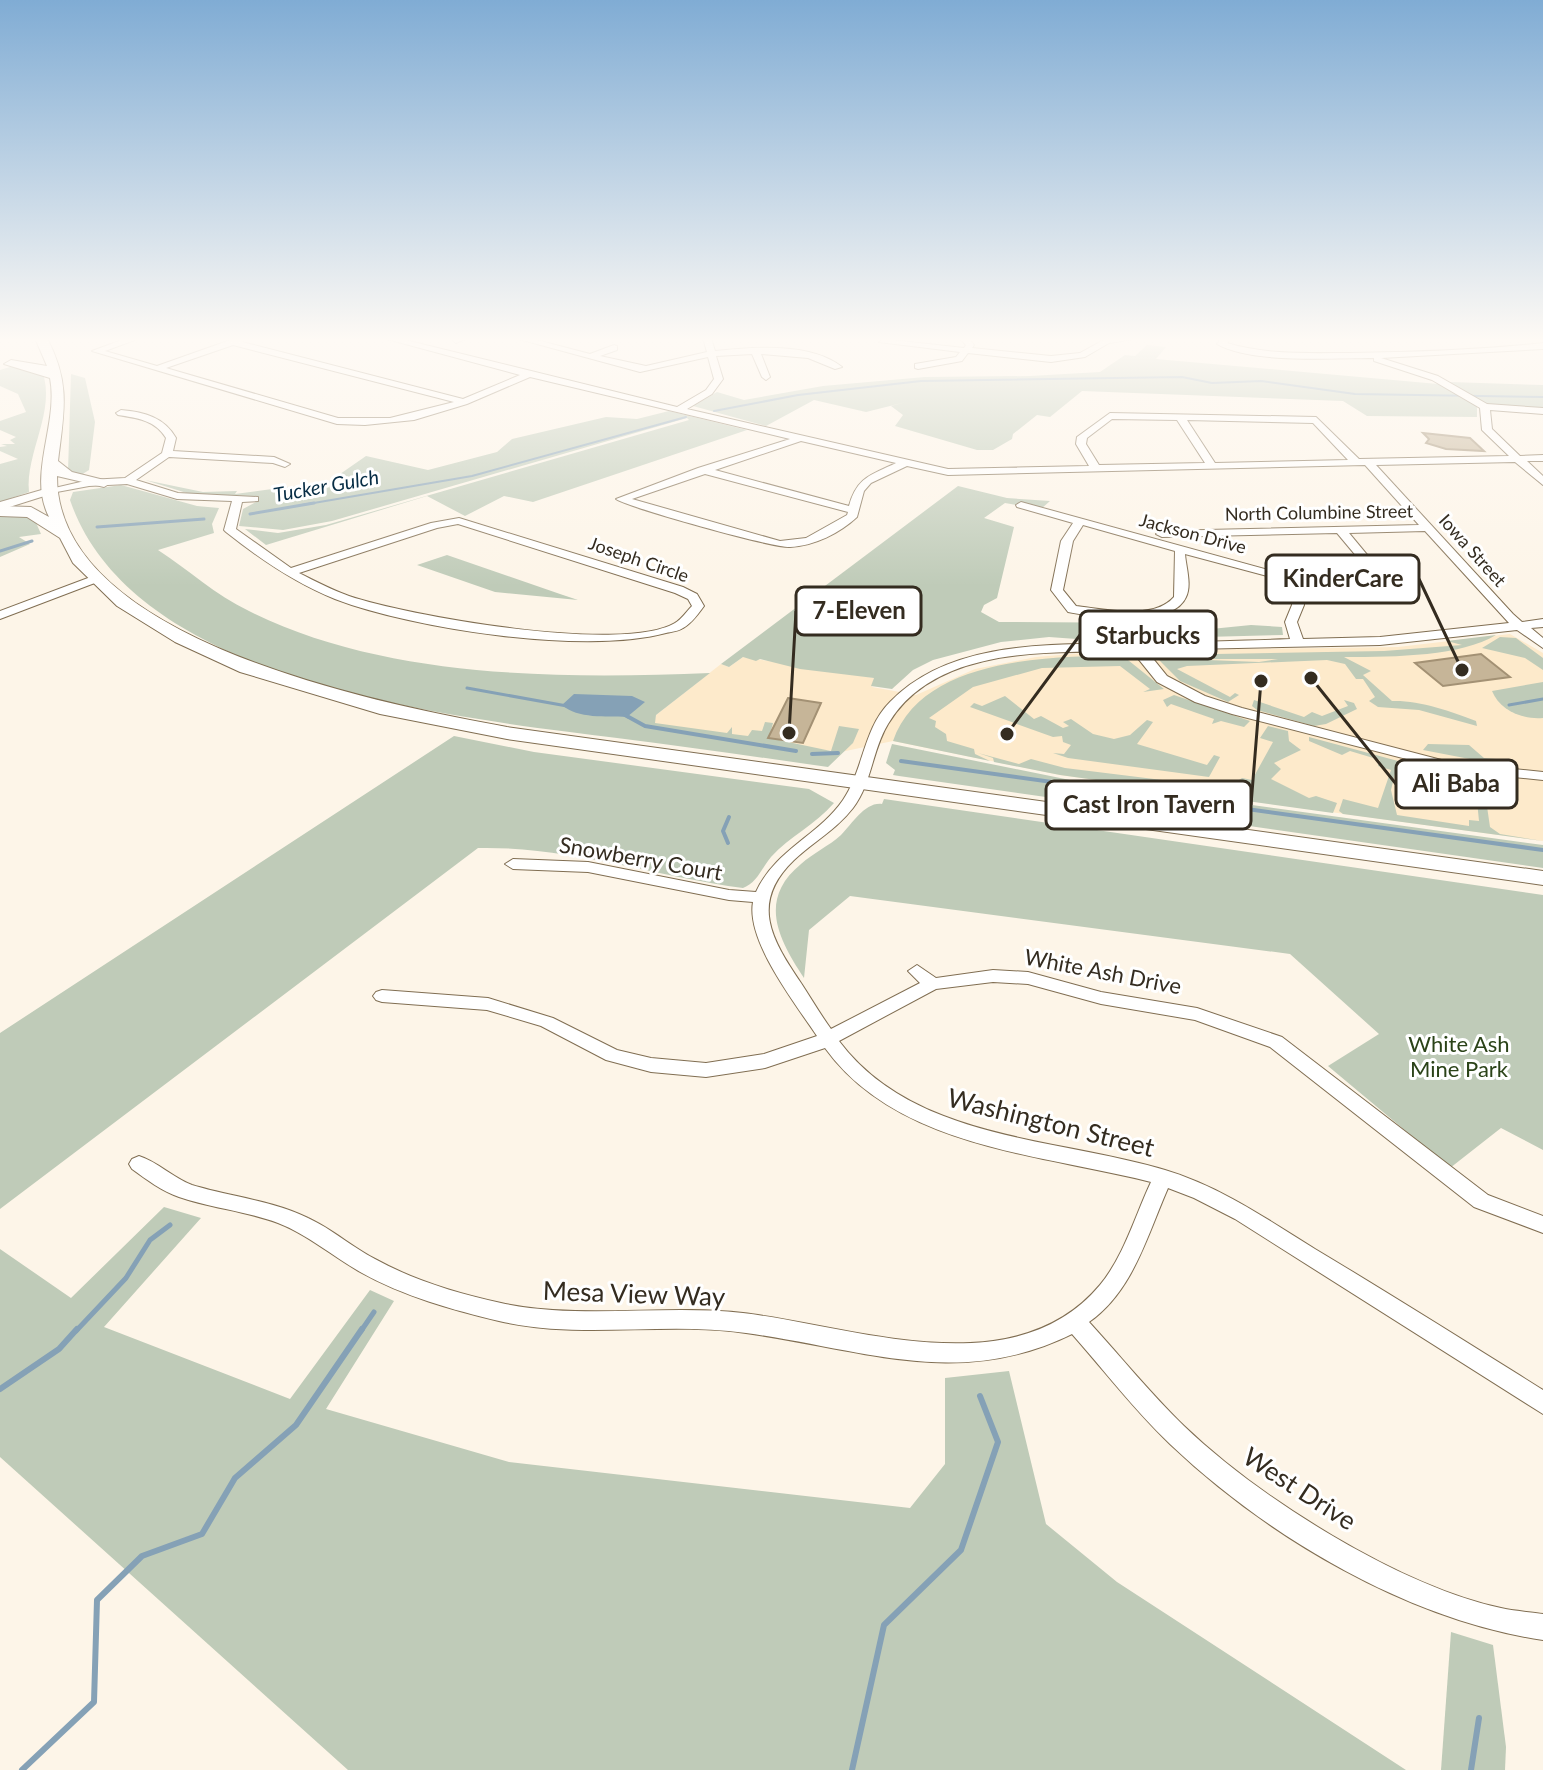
<svg xmlns="http://www.w3.org/2000/svg" width="1543" height="1770" font-family="Lato,sans-serif">
<rect width="100%" height="100%" fill="#fdf5e8"/>
<polygon fill="#fdeacb" points="1510,634 1543,653 1543,841 1060,775 893,741 841,752 653,728 656,715 721,664 729,667 743,657 874,678 872,687 916,695 975,669 1036,657 1108,651 1398,647"/>
<g fill="#bfcbb8">
<polygon points="1147,345 1166,347 1156,359 1438,384 1477,406 1477,417 1367,416 1343,401 1082,391 1050,417 1037,415 1013,434 1012,439 993,450 977,450 895,426 903,415 891,406 906,402 866,412 814,400 766,426 693,406 717,392 744,400 823,386 925,377 1030,376 1100,372 1125,355 1135,356"/>
<path d="M13,366l29,5c15,39 -17,82 -13,121l-29,10v-38l18,-5 -18,-8v-4l7,-1 -6,-2h14l-5,-4 6,-3 -16,-7v-9l26,-9 -8,-18 -18,-8v-16z"/>
<polygon points="71,374 85,378 95,422 89,470 81,475 68,472"/>
<polygon points="1450,382 1543,385 1543,410 1487,405"/>
<polygon points="669,411 747,430 533,502 504,496 465,516 427,496 266,545 245,529 278,533 326,525 689,420 687,418 332,521 283,530 239,526 243,509 256,502 252,496 190,494 145,480 203,492 237,491 235,494 330,481 366,456 428,470 497,452 512,439 606,417 637,419"/>
<path d="M121,485l76,21 22,2 -7,16 2,9 -56,17c31,20 57,45 91,61 136,68 312,68 461,62l-54,42 -1,8 72,10 5,-6v7l16,2 4,-6 10,1 3,-9 8,1 -4,15 62,13 8,-25 20,3 -6,14 -25,24c-70,-10 -140,-20 -211,-29 -164,-21 -484,-53 -547,-238l3,-8z"/>
<polygon points="958,486 1007,498 1050,501 1041,509 1005,503 984,518 1014,527 997,598 984,605 981,612 999,622 1161,623 1201,630 1251,625 1282,627 1283,635 1090,640 1049,637 1001,642 933,660 913,670 892,689 871,686 874,678 800,669 760,659 756,661 743,657 729,667 721,664"/>
<polygon points="0,513 20,513 34,518 41,534 19,537 30,544 0,557"/>
<polygon points="447,555 560,594 578,600 495,592 417,565"/>
<path d="M1496,635c-35,21 -98,22 -152,22l27,14 -8,4 29,26c26,-1 59,10 84,20l1,5 -58,-16 -41,-3 -9,-6 6,-4 -12,-18h-7l-11,-15 -18,-4 -140,6 -10,3 53,28 5,-4 4,2 -11,7 -48,-21 -23,-23 102,4 19,-3h-92l-27,-4 225,-4 78,-6 -15,-4z"/>
<polygon points="1500,637 1516,638 1543,658 1543,670 1525,658 1482,648"/>
<path d="M1123,656l41,33 -21,3 7,-3 -30,-23 -78,2 -69,19 -44,31 7,3 -1,6 11,7 1,7 27,8 1,5 15,7 -97,-20c29,-84 158,-85 230,-85z"/>
<path d="M1543,682v36c-19,2 -43,-7 -51,-27z"/>
<polygon points="1174,695 1250,721 1244,727 1221,721 1212,724 1214,719 1171,704 1167,707 1163,700"/>
<polygon points="1005,696 1034,719 1041,716 1063,728 1069,726 1063,722 1071,719 1093,734 1114,739 1130,735 1147,720 1153,722 1137,744 1207,765 1214,755 1220,757 1209,777 1068,758 1053,753 1064,754 1071,745 1063,742 1062,736 1053,737 970,707 974,703 982,706"/>
<polygon points="1254,700 1304,717 1312,712 1322,716 1348,706 1344,700 1354,703 1357,709 1326,724 1314,726 1257,710 1252,706"/>
<polygon points="1268,726 1288,731 1289,741 1301,750 1274,763 1281,769 1271,779 1309,798 1316,796 1337,803 1333,813 1060,775 994,762 993,758 978,753 1019,764 1031,759 1065,768 1227,788 1242,778 1252,780 1273,742 1260,738"/>
<path d="M454,736l80,16 275,37 25,14c-19,22 -44,33 -63,54 -10,12 -14,26 -28,31 -89,-12 -176,-42 -265,-40l-478,361v-176z"/>
<polygon points="1309,737 1398,761 1391,790 1397,815 1469,826 1469,820 1479,821 1475,781 1465,780 1466,775 1506,780 1484,786 1490,827 1500,834 1543,841 1343,814 1339,811 1343,799 1378,808 1391,770 1378,766 1380,760 1350,751 1342,755 1309,741"/>
<polygon points="892,744 1070,780 1543,845 1543,868 899,776 893,775 895,770 886,763"/>
<polygon points="1428,744 1469,745 1484,758 1496,759 1499,764 1486,768 1475,760 1423,750"/>
<path d="M884,799l659,96v255l-42,-22 -51,40 -122,-102 51,-32 -89,-80 -440,-58 -41,34 -5,48c-25,-38 -47,-78 -3,-114 12,-11 28,-18 40,-29 12,-12 24,-33 41,-31z"/>
<polygon points="164,1207 201,1218 104,1327 290,1399 370,1290 394,1301 326,1409 509,1462 910,1508 945,1464 945,1378 1009,1371 1046,1524 1117,1582 1406,1770 348,1770 0,1457 0,1249 71,1298"/>
<polygon points="1451,1632 1493,1645 1506,1747 1505,1770 1441,1770"/>
</g>
<path fill="#85a1b6" d="M574,694l58,2 13,6 -18,15c-21,-1 -49,2 -65,-12z"/>
<g fill="none" stroke-linecap="round" stroke-linejoin="round">
<g stroke="#85a1b6" stroke-width="2">
<polyline points="714,411 798,395 921,381 1182,377 1212,383 1261,381 1355,394 1543,397"/>
<polyline points="302,505 472,476 686,417"/>
</g>
<g stroke="#85a1b6" stroke-width="3">
<polyline points="250,514 314,503"/>
<polyline points="97,527 204,519"/>
<polyline points="0,551 32,541"/>
<polyline points="467,688 567,706"/>
<polyline points="1509,705 1543,699"/>
<polyline points="625,715 628,717"/>
</g>
<g stroke="#85a1b6" stroke-width="4">
<polyline points="625,715 645,726 796,751"/>
<polyline points="812,754 838,753"/>
<polyline points="901,761 1543,850"/>
<polyline points="728,843 723,831 729,817"/>
</g>
<g stroke="#85a1b6" stroke-width="5">
<polyline points="76,1331 126,1278 150,1240 170,1225"/>
<polyline points="361,1331 374,1312"/>
</g>
<g stroke="#85a1b6" stroke-width="6">
<polyline points="0,1389 59,1349 77,1329"/>
<polyline points="22,1770 94,1702 97,1600 142,1556 202,1534 235,1478 296,1425 362,1329"/>
<polyline points="852,1770 884,1625 961,1550 998,1442 980,1396"/>
<polyline points="1471,1770 1479,1718"/>
</g>
</g>
<g fill="#c6b598" stroke="#a39174" stroke-width="2">
<polygon points="1423,433 1470,438 1484,451 1446,449 1426,443 1429,439"/>
<polygon points="1481,654 1510,677 1443,686 1415,663"/>
<polygon points="788,698 821,703 803,743 768,738"/>
</g>
<g fill="none" stroke-linecap="round" stroke-linejoin="round">
<defs>
<g id="minor">
<path d="M127,338h13l-35,13 52,15 79,-28h9l-3,4 221,57 57,-24 -137,-37h14l280,69 29,-17 8,-11 -6,-22 -68,15 -125,-34h14l61,16 24,-9 3,1v4l-17,6 46,10 61,-14 -4,-14h8l4,13c38,-4 96,-9 127,16l-7,2 -27,-11 -47,-4 9,23 -4,3 -4,-3 -10,-23 -36,2 7,23 -11,15 -25,15 261,60 141,-3 -13,-22 1,-7 33,-24 206,4 43,42 150,-3 -27,-26 -2,-22 -48,-28 -58,-19v-3c-41,0 -123,6 -157,-14l5,-6h9l-4,5c39,12 83,10 123,10 65,-1 129,-3 193,-10v6l-162,9 57,18 49,28 56,4v6l-53,-4 2,19 28,27 23,-1v6h-16l16,15v9l-28,-23 -139,3 137,149 9,8 21,-3v8l-12,1 12,10v10l-26,-18 -137,15 -234,5 21,26 38,20 37,12 211,55 90,9v8l-90,-9 -221,-57 -37,-12 -38,-20 -25,-31c-80,2 -196,-7 -244,73 -16,26 -16,59 -35,84 -16,21 -40,34 -59,52 -45,43 -22,80 7,123 10,15 19,31 30,46l89,-46 -12,-12 9,-6 19,13 57,-8 35,2 73,20 96,16 85,29 206,158 55,21v17l-69,-26 -204,-160 -75,-27 -94,-16 -73,-20 -35,-2 -57,7 -97,52c75,100 217,96 326,129 54,16 102,49 150,79 77,46 153,94 228,141v24l-308,-195 -41,-21 -26,-10c-21,48 -35,103 -79,134 32,35 62,72 95,104 75,72 215,160 317,182 13,3 28,4 42,6v26c-135,-20 -275,-103 -373,-196 -36,-34 -66,-74 -98,-110 -113,56 -210,15 -326,-1 -82,-12 -166,7 -247,-12 -46,-11 -96,-25 -137,-48 -29,-16 -53,-38 -84,-50 -32,-12 -67,-15 -99,-26 -17,-6 -32,-17 -47,-28l-3,-5 3,-5 7,-3c19,6 34,22 53,29 39,12 80,15 116,33 24,11 44,29 67,41 38,21 84,35 126,44 80,17 162,1 242,10 110,13 271,75 357,-28 24,-29 35,-69 51,-103 -110,-28 -254,-34 -326,-134l-60,20 -59,9 -55,-5 -45,-12 -65,-34 -54,-16 -105,-8 -6,-2 -3,-4 3,-4 6,-2 106,8 65,20 64,32 34,8 55,5 58,-9 53,-18c-22,-33 -71,-95 -64,-134l-24,-2 -141,-28 -75,-3 -8,-5 8,-5 75,3 141,28 27,2c19,-42 62,-56 87,-92 21,-31 20,-71 47,-98 62,-64 167,-57 248,-59 51,-1 102,-2 152,-4l-5,-17 7,-17v-11l-21,-17 -86,-23c1,13 7,31 1,43 -13,31 -92,20 -118,15l-17,-22 10,-49 12,-18 -56,-16 -1,-2 5,-3 258,71 25,20v12l-7,17 6,17 77,-2 129,-14 -84,-92 -76,2 39,47 3,14 -6,4 -6,-4 -1,-12 -41,-49 -175,4 -6,-3 6,-3 257,-6 -54,-60 -417,10 -41,-9 -36,17 -7,8 -7,26c-17,16 -43,29 -67,30 -17,1 -160,-39 -174,-48l82,-31 92,-29 -260,-62 -63,27 -53,16 -49,5 -28,-1 -245,-73zM233,345l221,57 -64,16h-52l-172,-50zM1112,419l65,1 28,43 -106,2 -13,-21 1,-6zM1187,420l126,3 35,37 -133,3zM801,441l95,22c-25,12 -39,14 -47,43l-134,-36zM705,474l143,38 -1,3 -41,23 -26,3 -148,-42zM1083,525l92,26 -1,46c-21,24 -70,12 -98,9l-13,-16 10,-49z"/>
<polygon points="454,338 467,338 456,343 452,340"/>
<polygon points="960,338 969,338 974,345 972,348 1051,356 1080,353 1107,338 1140,338 1109,343 1085,357 1051,362 968,353 962,361 918,369 915,368 915,364 956,357 960,352 879,342 883,339 964,348 966,345"/>
<path d="M121,410c23,2 43,7 55,28l-3,13 101,6 16,7 -5,3 -12,-4 -104,-6 -33,23 42,13 80,4v4l-16,1 -6,27 55,39 140,-45 28,-5 224,69 14,7 7,12c-5,7 -13,18 -21,22 -4,3 -12,4 -17,5 -81,22 -253,-4 -331,-34 -40,-16 -75,-40 -109,-67l-2,-2 8,-29 -55,-2 -50,-15 -38,2 -43,8v-4l43,-10 36,-2 37,-25 4,-15c-11,-18 -29,-20 -48,-23l-2,-2zM458,524l217,69 13,6 4,7c-5,5 -11,14 -17,17 -54,31 -266,-7 -326,-27 -17,-6 -34,-15 -50,-23l138,-45z"/>
<polygon points="96,575 100,577 100,581 0,619 0,611"/>
</g>
<polygon id="major" points="45,489 57,492 0,510 0,502"/>
<path id="highway" d="M35,338h12c24,46 17,73 11,123l14,11 40,10 -8,5 -47,-11c-1,165 327,229 450,251l1036,144v14l-1036,-146 -127,-25 -140,-42 -65,-30 -58,-36 -44,-43 -13,-25 -33,-21 -27,-1v-10l31,1 18,10c-22,-43 10,-93 1,-139l-46,-14 7,-4 36,6z"/>
</defs>
<use href="#minor" stroke="#806e52" stroke-width="2"/>
<use href="#major" stroke="#806e52" stroke-width="2"/>
<use href="#highway" stroke="#806e52" stroke-width="2"/>
<use href="#minor" fill="#fff" fill-rule="evenodd"/>
<use href="#major" fill="#fff" fill-rule="evenodd"/>
<use href="#highway" fill="#fff" fill-rule="evenodd"/>
</g>
<linearGradient id="sky" x2="0" y2="1"><stop stop-color="#80acd4"/><stop offset="0.58" stop-color="#fefaf5"/><stop offset="1" stop-color="#fefaf5" stop-opacity="0"/></linearGradient>
<rect width="1543" height="586" fill="url(#sky)"/>
<g text-anchor="middle" dominant-baseline="central" stroke-width="6" stroke-linejoin="round" paint-order="stroke">
<g font-size="18" fill="#342c20" stroke="#fff">
<text transform="translate(1319 512) rotate(-1)">North Columbine Street</text>
<text transform="translate(1193 533) rotate(15)">Jackson Drive</text>
<text transform="translate(1473 550) rotate(48)">Iowa Street</text>
<text transform="translate(639 559) rotate(19)">Joseph Circle</text>
</g>
<g font-size="20" font-style="italic" fill="#072d45" stroke="#fff">
<text transform="translate(326 485) rotate(-10)">Tucker Gulch</text>
</g>
<g font-size="22" fill="#342c20" stroke="#fff">
<text transform="translate(641 858) rotate(10)">Snowberry Court</text>
<text transform="translate(1103 971) rotate(11)">White Ash Drive</text>
</g>
<g font-size="22" fill="#2b4318" stroke="#fff">
<text x="1459" y="1043">White Ash<tspan x="1459" dy="25">Mine Park</tspan></text>
</g>
<g font-size="26" fill="#342c20" stroke="#fff">
<text transform="translate(1051 1122) rotate(14)">Washington Street</text>
<text transform="translate(634 1293) rotate(2)">Mesa View Way</text>
<text transform="translate(1300 1488) rotate(33)">West Drive</text>
</g>
</g>
<path fill="none" stroke="#342c20" stroke-width="3" d="M1462 670L1419 579M789 733L796 611M1007 734L1080 635M1311 678L1396 784M1261 681L1251 805"/>
<g fill="#342c20" stroke="#fff" stroke-width="3">
<circle cx="1462" cy="670" r="8"/>
<circle cx="789" cy="733" r="8"/>
<circle cx="1007" cy="734" r="8"/>
<circle cx="1311" cy="678" r="8"/>
<circle cx="1261" cy="681" r="8"/>
</g>
<g fill="#fff" stroke="#342c20" stroke-width="3">
<rect x="1266" y="555" width="153" height="48" rx="8"/>
<rect x="796" y="587" width="125" height="48" rx="8"/>
<rect x="1080" y="611" width="136" height="48" rx="8"/>
<rect x="1396" y="760" width="121" height="48" rx="8"/>
<rect x="1046" y="781" width="205" height="48" rx="8"/>
</g>
<g font-size="24" text-anchor="middle" font-weight="bold" fill="#342c20">
<text x="1343" y="587">KinderCare</text>
<text x="859" y="619">7-Eleven</text>
<text x="1148" y="644">Starbucks</text>
<text x="1456" y="792">Ali Baba</text>
<text x="1149" y="813">Cast Iron Tavern</text>
</g>
</svg>
